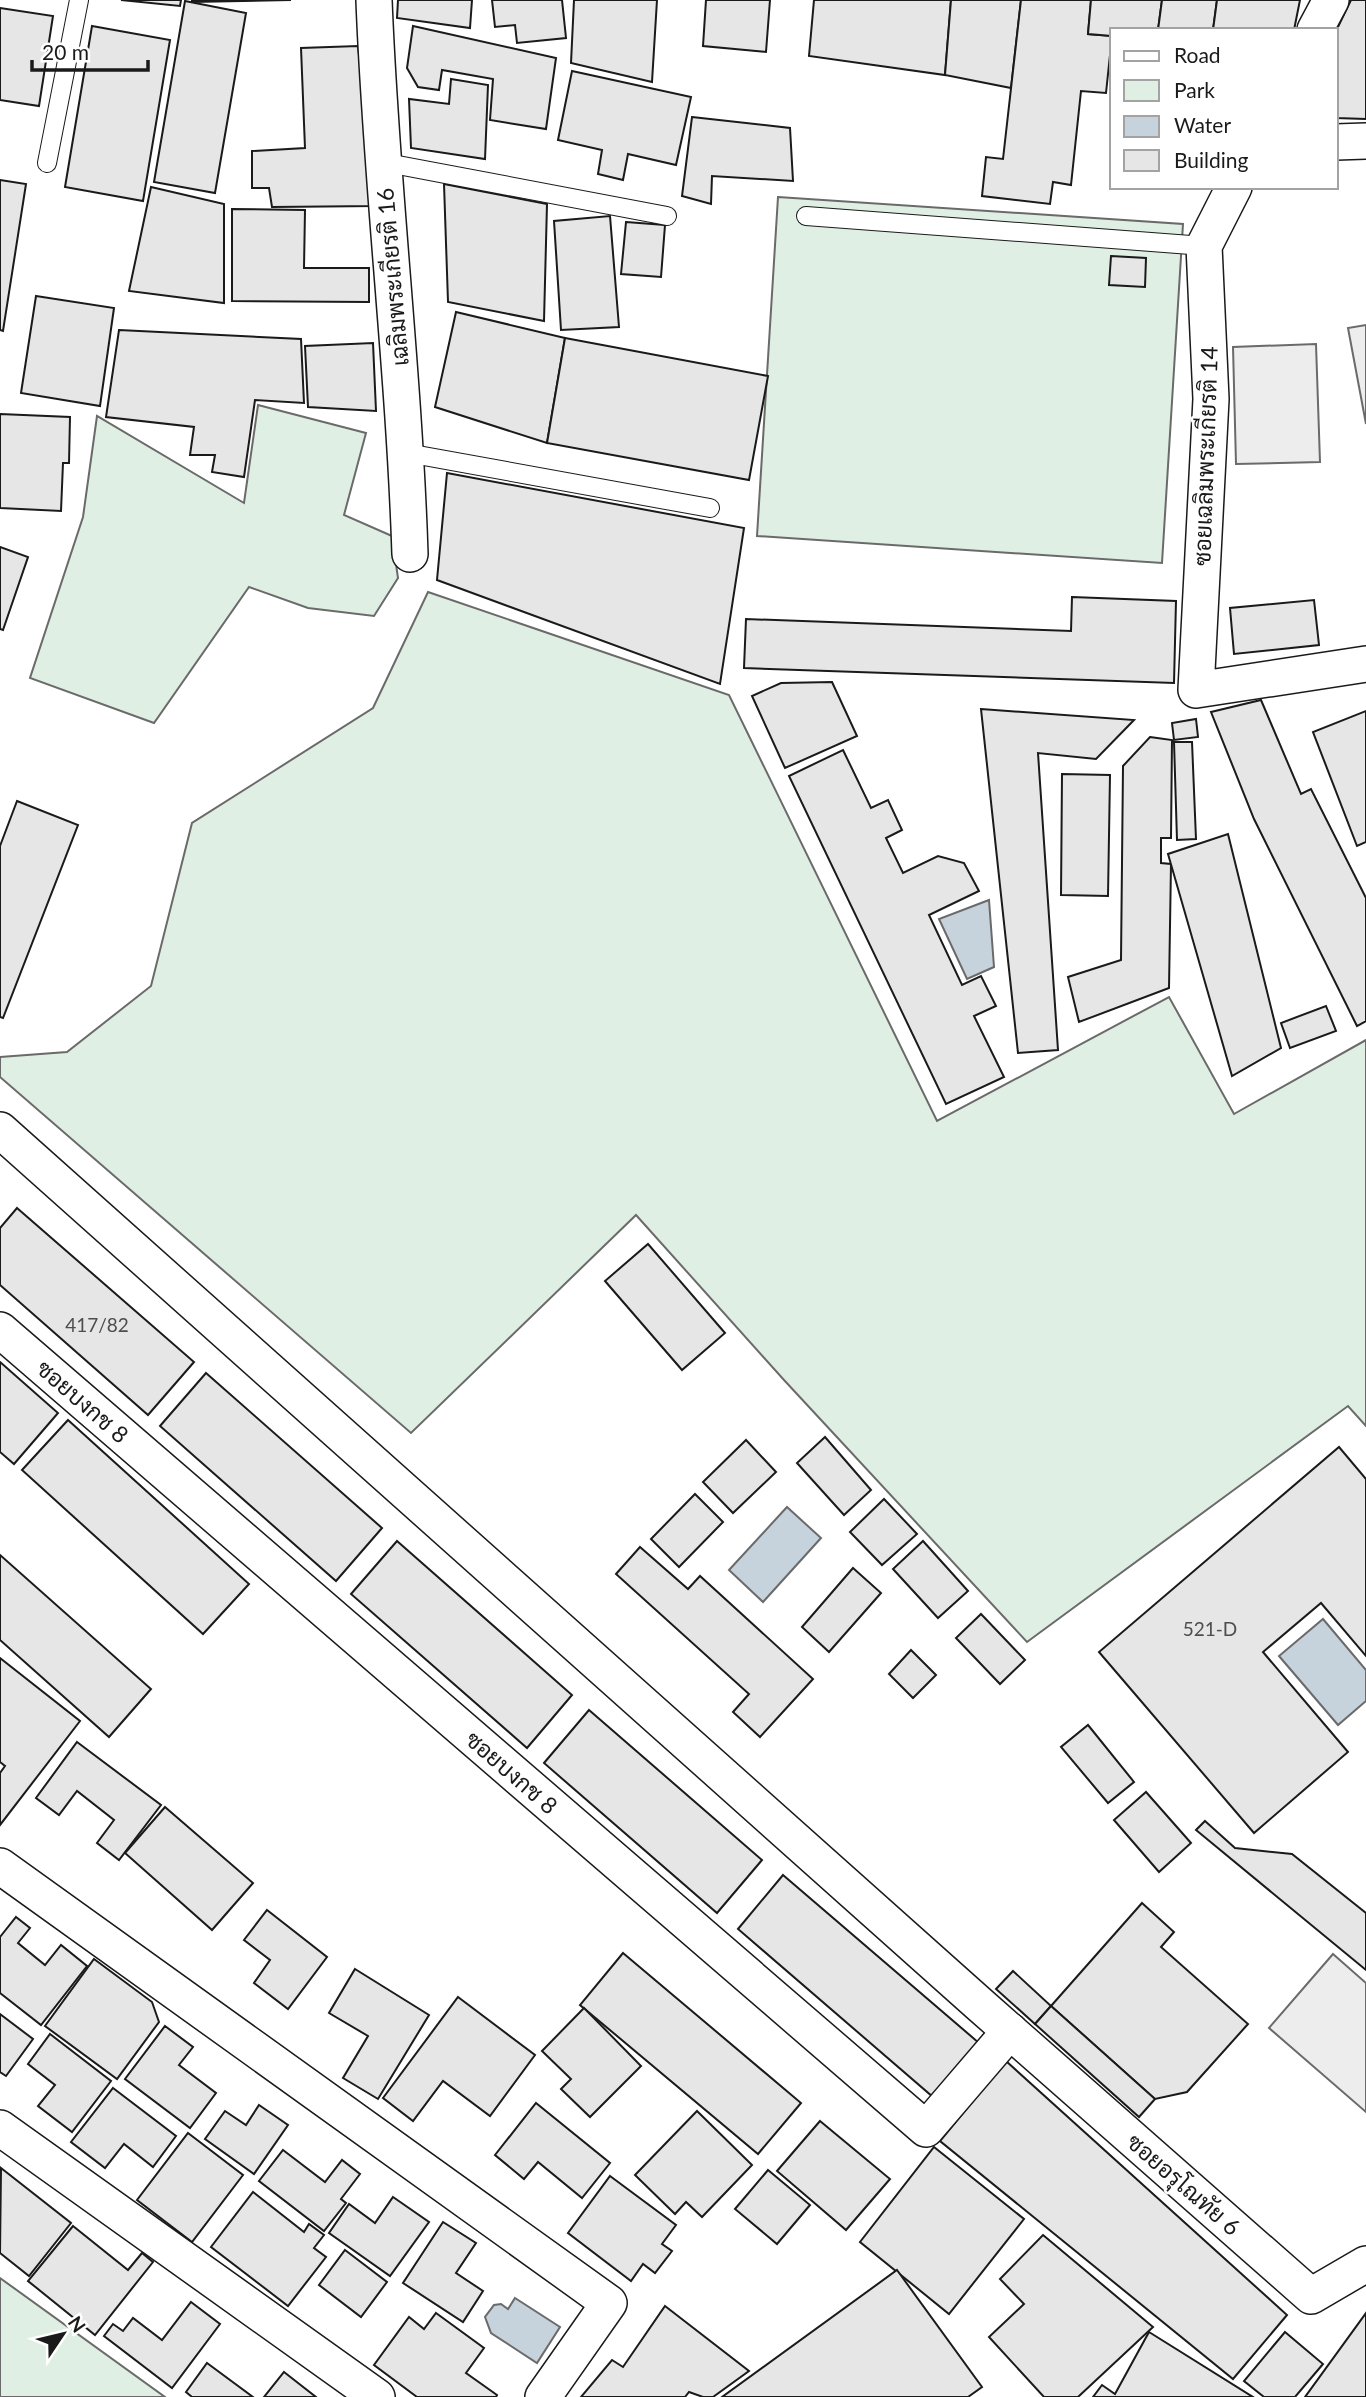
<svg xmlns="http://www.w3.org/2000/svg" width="1366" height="2397" font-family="Lato,Sarabun,sans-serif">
<rect width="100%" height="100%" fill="#fff"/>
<g fill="#e0efe3" stroke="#6a6a6a" stroke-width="2">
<polygon points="778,197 1183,224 1162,563 757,536"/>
<polygon points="258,405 366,433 344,515 392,536 398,578 374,616 308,608 249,587 154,723 30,678 83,517 97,416 244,503"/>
<polygon points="428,592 729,695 937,1121 1169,997 1234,1114 1366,1040 1366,1426 1348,1406 1027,1642 784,1380 636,1215 411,1433 0,1077 0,1057 67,1052 151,986 192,823 373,708"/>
<polygon points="0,2278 165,2397 0,2397"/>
</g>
<g fill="#ededed" stroke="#6a6a6a" stroke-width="2">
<polygon points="1366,325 1366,424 1348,328"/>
<polygon points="1316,344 1320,462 1236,464 1233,347"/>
<polygon points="1333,1954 1366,1983 1366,2112 1269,2028"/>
</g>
<g fill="#c6d2dc" stroke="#6a6a6a" stroke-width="2">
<polygon points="989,900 994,967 967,979 939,919"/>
<polygon points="787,1507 821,1538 763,1602 729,1570"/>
<polygon points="1323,1619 1366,1670 1366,1701 1338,1725 1279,1656"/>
<polygon points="515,2298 560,2327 537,2363 491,2333 485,2317 494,2305 501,2304 508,2309"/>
</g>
<g fill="#e6e6e6" stroke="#1a1a1a" stroke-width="2">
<polygon points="121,0 181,0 180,6"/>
<polygon points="192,0 291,0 192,2"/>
<polygon points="398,0 472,0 470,28 397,18"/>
<polygon points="492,0 562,0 566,38 517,43 515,25 495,27"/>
<polygon points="574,0 657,0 652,82 571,63"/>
<polygon points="706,0 770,0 766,52 703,46"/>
<polygon points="814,0 951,0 945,75 809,56"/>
<polygon points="951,0 1021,0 1011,88 945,75"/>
<polygon points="1021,0 1091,0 1088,34 1112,36 1106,93 1081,91 1071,185 1053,182 1050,204 982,196 986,157 1003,159"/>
<polygon points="1091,0 1162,0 1158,30 1112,30 1112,36 1088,34"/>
<polygon points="1162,0 1217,0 1213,30 1158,30"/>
<polygon points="1217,0 1300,0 1294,30 1213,30"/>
<polygon points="1351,0 1366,0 1366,119 1336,118 1336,31"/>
<polygon points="185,1 246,13 215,193 154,182"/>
<polygon points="0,8 53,16 39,106 0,100"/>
<polygon points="92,26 170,40 143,201 65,187"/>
<polygon points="413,26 556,58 546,129 490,120 493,79 442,70 439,90 418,87 407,68"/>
<polygon points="358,46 376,206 272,207 269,188 252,188 252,151 305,148 301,48"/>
<polygon points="572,71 691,97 676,165 628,154 623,180 598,174 602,150 558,140"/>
<polygon points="451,79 488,85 485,159 411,148 409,99 449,104"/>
<polygon points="692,117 790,128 793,181 712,176 711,204 682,196"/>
<polygon points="0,180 26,184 3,331 0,330"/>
<polygon points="444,184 547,204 544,321 448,302"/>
<polygon points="151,187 224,204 224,303 129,291"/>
<polygon points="232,209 305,210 304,268 369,268 369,302 232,301"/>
<polygon points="610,216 619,327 561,330 554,221"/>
<polygon points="626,222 665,225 661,277 621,274"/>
<polygon points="1111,256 1146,258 1145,287 1109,285"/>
<polygon points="36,296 114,308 100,406 21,393"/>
<polygon points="456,312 565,338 547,443 435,407"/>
<polygon points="119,330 301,339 304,403 255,400 244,477 212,472 215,455 190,455 194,427 106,417"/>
<polygon points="565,338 768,376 749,480 547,443"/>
<polygon points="373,343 376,411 308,407 305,346"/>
<polygon points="0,414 70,417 69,463 63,463 61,511 0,508"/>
<polygon points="447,473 744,528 720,684 437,580"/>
<polygon points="0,547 28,557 3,630 0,629"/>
<polygon points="1072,597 1176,601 1174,683 744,668 746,619 1071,631"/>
<polygon points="1314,600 1319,645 1234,654 1230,608"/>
<polygon points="832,682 857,736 785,768 752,696 781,683"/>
<polygon points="1261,700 1301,794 1311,789 1366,898 1366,1021 1357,1026 1254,819 1211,712"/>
<polygon points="981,709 1134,720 1096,759 1038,753 1058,1050 1018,1053"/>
<polygon points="1366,711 1366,842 1357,846 1313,732"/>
<polygon points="1196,719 1198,737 1174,740 1172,723"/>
<polygon points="1150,737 1172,740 1171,838 1161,838 1161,863 1171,864 1169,988 1079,1022 1068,977 1121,960 1123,766"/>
<polygon points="1174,742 1192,742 1196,839 1177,840"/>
<polygon points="843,750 871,808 888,800 902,830 886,838 903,873 938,856 964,863 979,891 929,915 962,985 981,976 996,1006 974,1016 1004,1077 946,1104 789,776"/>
<polygon points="1062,774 1110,775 1108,896 1061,895"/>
<polygon points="17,801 78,825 3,1018 0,1017 0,846"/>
<polygon points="1228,834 1281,1048 1232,1076 1168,854"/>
<polygon points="1326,1006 1336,1031 1290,1048 1281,1023"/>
<polygon points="17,1208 194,1362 148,1415 0,1285 0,1228"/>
<polygon points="648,1244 725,1333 682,1370 605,1281"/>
<polygon points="0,1362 58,1413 14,1464 0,1452"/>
<polygon points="206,1373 382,1528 336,1581 160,1426"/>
<polygon points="68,1420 249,1584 203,1634 22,1470"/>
<polygon points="825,1437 871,1490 844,1515 797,1463"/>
<polygon points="746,1440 776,1472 733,1513 703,1482"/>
<polygon points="1339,1447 1366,1479 1366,1656 1321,1603 1263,1652 1348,1752 1254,1833 1099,1652"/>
<polygon points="695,1494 723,1522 679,1567 651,1539"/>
<polygon points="884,1499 917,1534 882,1565 850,1532"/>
<polygon points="397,1541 572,1695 527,1748 351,1594"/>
<polygon points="923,1541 968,1591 938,1618 893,1569"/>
<polygon points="640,1547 688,1589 700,1576 813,1679 760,1737 733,1712 749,1694 616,1574"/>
<polygon points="0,1555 151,1689 109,1737 0,1640"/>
<polygon points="853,1568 881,1593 829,1652 802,1627"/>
<polygon points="981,1614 1025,1660 1000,1684 956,1638"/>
<polygon points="911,1650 936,1675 913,1698 889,1674"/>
<polygon points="0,1658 80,1721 0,1825 0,1773 5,1766 0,1762"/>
<polygon points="589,1710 762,1860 717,1913 544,1763"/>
<polygon points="1088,1725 1134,1782 1108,1803 1061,1747"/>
<polygon points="77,1742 161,1805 119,1860 97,1843 114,1820 77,1791 59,1815 36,1798"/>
<polygon points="1146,1792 1191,1843 1159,1872 1114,1820"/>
<polygon points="165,1807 253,1883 212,1930 125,1853"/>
<polygon points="1205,1821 1235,1848 1292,1854 1366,1913 1366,1970 1196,1830"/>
<polygon points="783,1875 979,2043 933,2097 738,1929"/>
<polygon points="1142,1903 1174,1932 1161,1947 1248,2024 1187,2092 1155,2099 1051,2006"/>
<polygon points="267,1910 327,1957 288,2009 254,1983 270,1960 244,1940"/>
<polygon points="16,1917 30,1928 18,1943 45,1965 61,1945 87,1966 41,2025 0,1993 0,1937"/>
<polygon points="623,1953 801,2103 758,2154 580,2005"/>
<polygon points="94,1959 152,2002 159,2022 117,2079 45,2026"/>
<polygon points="355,1969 429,2015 378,2099 343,2078 368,2036 329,2013"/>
<polygon points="1013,1971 1051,2006 1035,2024 996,1989"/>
<polygon points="458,1997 535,2055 490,2116 443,2081 413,2121 383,2098"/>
<polygon points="1051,2006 1155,2099 1139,2117 1035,2024"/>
<polygon points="584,2008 641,2066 590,2117 561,2089 571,2079 542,2051"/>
<polygon points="0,2014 33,2039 6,2076 0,2072"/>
<polygon points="165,2026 193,2047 179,2065 216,2093 190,2128 125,2079"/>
<polygon points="50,2034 111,2081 72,2132 38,2106 55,2085 28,2064"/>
<polygon points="1006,2061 1287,2315 1233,2379 940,2141"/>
<polygon points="113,2088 176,2136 153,2167 124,2144 105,2168 71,2142"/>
<polygon points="536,2103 610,2163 582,2198 538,2162 524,2179 495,2155"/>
<polygon points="259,2105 288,2125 254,2174 205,2139 225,2111 246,2125"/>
<polygon points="697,2111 752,2165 702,2217 686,2202 675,2214 635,2175"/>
<polygon points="820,2121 890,2179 846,2230 777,2171"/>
<polygon points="188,2133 243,2175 192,2242 137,2200"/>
<polygon points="934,2147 1024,2219 949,2314 860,2242"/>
<polygon points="283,2150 325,2182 342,2160 360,2174 341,2199 346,2203 324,2231 259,2181"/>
<polygon points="1,2168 71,2223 29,2276 0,2253"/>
<polygon points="768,2170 810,2205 777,2244 735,2209"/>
<polygon points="610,2176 676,2225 662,2244 672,2251 655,2273 643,2264 631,2281 568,2233"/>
<polygon points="253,2192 304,2232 309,2224 324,2235 314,2248 326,2257 288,2306 211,2247"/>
<polygon points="393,2197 429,2222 390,2276 329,2233 349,2204 375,2223"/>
<polygon points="443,2222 476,2243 456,2273 483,2291 463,2322 403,2283"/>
<polygon points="73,2226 128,2270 142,2253 153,2262 95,2335 28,2281"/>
<polygon points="1043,2235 1153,2327 1078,2397 1044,2397 989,2337 1024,2304 1000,2279"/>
<polygon points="345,2250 387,2282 361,2317 319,2285"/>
<polygon points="897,2270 982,2387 968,2397 722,2397"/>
<polygon points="191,2302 220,2324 172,2388 104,2336 113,2324 123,2331 133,2318 162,2340"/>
<polygon points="665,2306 749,2371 713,2397 703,2397 689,2392 685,2397 581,2397 612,2360 623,2367"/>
<polygon points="436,2313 484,2348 466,2373 497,2395 496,2397 417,2397 374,2365 409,2317 424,2329"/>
<polygon points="1366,2313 1366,2397 1305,2397"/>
<polygon points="1149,2332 1253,2397 1093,2397 1102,2385 1115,2394"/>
<polygon points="1285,2332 1323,2364 1295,2397 1264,2397 1244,2381"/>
<polygon points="207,2363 253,2397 192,2397 186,2392"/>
<polygon points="284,2372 316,2397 264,2397"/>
</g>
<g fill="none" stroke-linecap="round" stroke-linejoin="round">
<defs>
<g id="service">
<polyline points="382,162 667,216"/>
<polyline points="47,163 79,0"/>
<polyline points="806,216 1204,246"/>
<polyline points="407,453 710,508"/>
</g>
<g id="minor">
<path d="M374,0c7,185 30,369 36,554"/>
<polyline points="1315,30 1331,0"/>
<polyline points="1336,142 1366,141"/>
<polyline points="1234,187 1204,246 1211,399 1196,690 1366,664"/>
<polyline points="0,1130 978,2003 1311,2296 1366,2264"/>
<polyline points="0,1330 926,2129 1010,2031"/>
<polyline points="0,1866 609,2303 543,2397"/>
<polyline points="0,2128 377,2397"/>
</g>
</defs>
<use href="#service" stroke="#1a1a1a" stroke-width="20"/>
<use href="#minor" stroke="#1a1a1a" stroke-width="38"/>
<use href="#service" stroke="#fff" stroke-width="18"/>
<use href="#minor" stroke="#fff" stroke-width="35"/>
</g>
<g text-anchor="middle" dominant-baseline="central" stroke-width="5" stroke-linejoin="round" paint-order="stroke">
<g font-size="19" fill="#4d4d4d">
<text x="97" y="1324">417/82</text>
<text x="1210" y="1628">521-D</text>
</g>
<g font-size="23" fill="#1a1a1a" stroke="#fff">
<text transform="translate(392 277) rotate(-95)">เฉลิมพระเกียรติ 16</text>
<text transform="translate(1205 456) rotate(-88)">ซอยเฉลิมพระเกียรติ 14</text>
<text transform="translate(83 1401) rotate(41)">ซอยบงกช 8</text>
<text transform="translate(512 1772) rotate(41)">ซอยบงกช 8</text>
<text transform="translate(1184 2184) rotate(41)">ซอยอรุโณทัย 6</text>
</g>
</g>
<rect x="1110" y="28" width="228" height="161" fill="#ffffff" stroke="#a3a3a3" stroke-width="2"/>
<rect x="1124" y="51" width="35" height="10" fill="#ffffff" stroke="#a3a3a3" stroke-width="2"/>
<text x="1174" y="63" font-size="21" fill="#1a1a1a">Road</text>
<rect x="1124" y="80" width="35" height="21" fill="#e0efe3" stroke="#a3a3a3" stroke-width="2"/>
<text x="1174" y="98" font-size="21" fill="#1a1a1a">Park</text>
<rect x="1124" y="116" width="35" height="21" fill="#c6d2dc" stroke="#a3a3a3" stroke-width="2"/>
<text x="1174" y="133" font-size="21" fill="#1a1a1a">Water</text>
<rect x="1124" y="150" width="35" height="21" fill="#e6e6e6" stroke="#a3a3a3" stroke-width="2"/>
<text x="1174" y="168" font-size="21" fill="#1a1a1a">Building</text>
<g transform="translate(63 2334) rotate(55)" stroke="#ffffff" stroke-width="5" paint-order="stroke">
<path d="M0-5L12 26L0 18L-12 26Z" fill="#1a1a1a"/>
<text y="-10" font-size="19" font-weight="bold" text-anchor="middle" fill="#1a1a1a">N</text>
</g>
<path d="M32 60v10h116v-10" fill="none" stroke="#1a1a1a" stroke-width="3.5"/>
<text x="42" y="60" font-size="21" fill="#1a1a1a" stroke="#ffffff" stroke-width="5" paint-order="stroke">20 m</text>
</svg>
